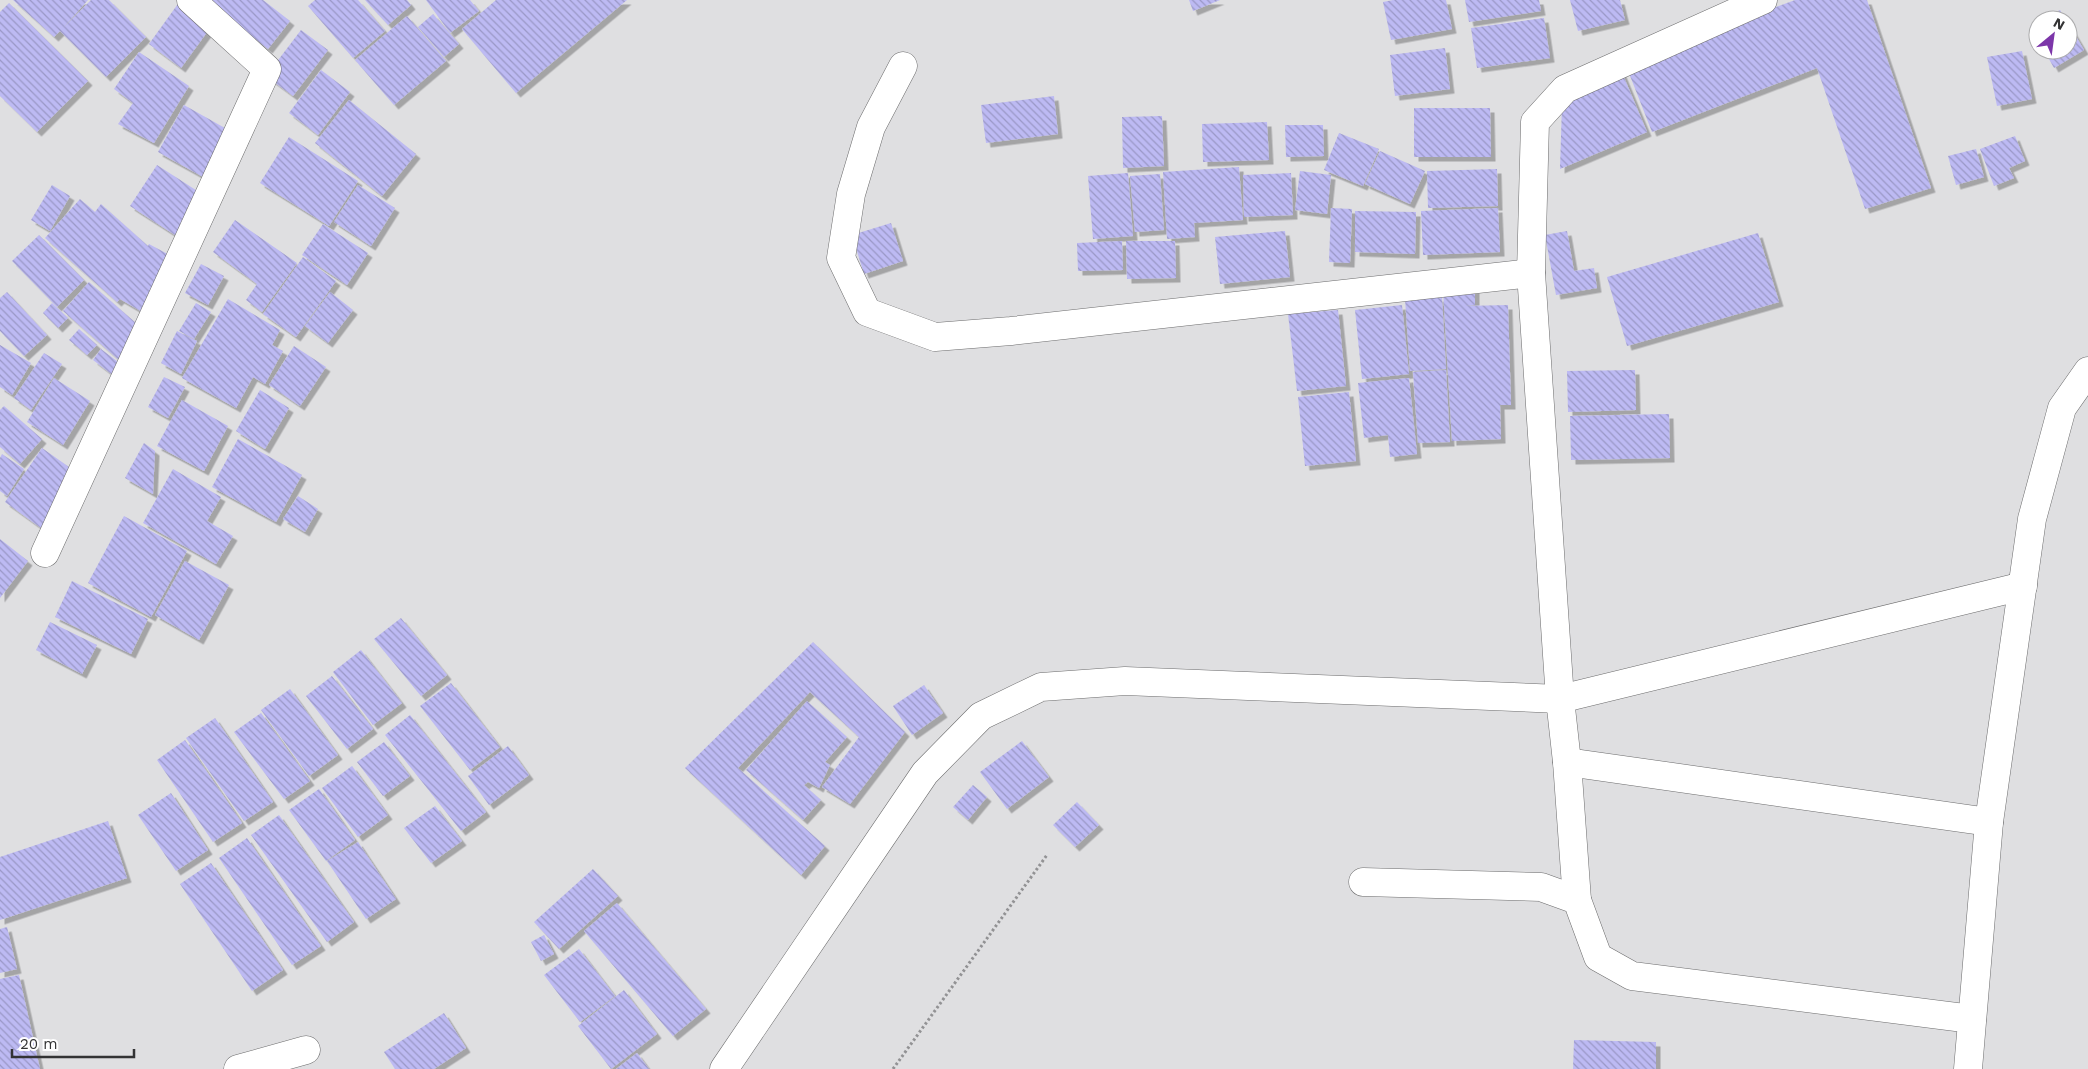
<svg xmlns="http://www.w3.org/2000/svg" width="2088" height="1069" font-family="'Work Sans',sans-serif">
<defs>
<pattern id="building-back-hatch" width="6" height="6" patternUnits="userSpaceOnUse" patternTransform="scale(1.25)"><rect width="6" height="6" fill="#bdbaf3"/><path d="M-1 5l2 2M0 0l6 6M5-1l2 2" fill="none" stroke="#9a98c6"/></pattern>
<filter id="shadow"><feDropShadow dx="4.5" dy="4.5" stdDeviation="0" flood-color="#0004"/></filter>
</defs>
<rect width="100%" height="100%" fill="#dfdfe1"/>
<g fill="url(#building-back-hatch)" filter="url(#shadow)">
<polygon points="13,0 88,0 63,28 91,0 109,0 146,37 106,77 60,31 54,37"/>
<polygon points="212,0 263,0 290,21 268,49 209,3"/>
<polygon points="315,0 358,0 385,31 353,58 308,6"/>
<polygon points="365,0 407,0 411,5 388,25"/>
<polygon points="426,0 470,0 479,11 450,33"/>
<polygon points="496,0 627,0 516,93 462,29"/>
<polygon points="1189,0 1220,0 1193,11"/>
<polygon points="1393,0 1446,0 1452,29 1391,40 1383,2"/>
<polygon points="1465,0 1539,0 1541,11 1469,22"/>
<polygon points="1570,0 1620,0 1625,20 1578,31"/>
<polygon points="1795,0 1867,0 1931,188 1865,209 1817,68 1652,132 1625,63"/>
<polygon points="180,1 213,24 181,68 149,44"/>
<polygon points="9,3 88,81 37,132 0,96 0,12"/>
<polygon points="2060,10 2066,20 2041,20"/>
<polygon points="433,14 459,44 444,57 418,27"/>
<polygon points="407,16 446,61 394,105 355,60"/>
<polygon points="1544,18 1550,58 1477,68 1471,28"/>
<polygon points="2038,22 2038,39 2030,26"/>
<polygon points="2068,23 2084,50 2054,68 2044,50 2068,50"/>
<polygon points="301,30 328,50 293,96 266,76"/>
<polygon points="1445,48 1450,89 1395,96 1390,55"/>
<polygon points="2022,51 2032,99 1997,106 1987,57"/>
<polygon points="139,52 189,86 154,143 118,124 133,103 114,89"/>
<polygon points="1620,68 1647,132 1560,169 1562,104"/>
<polygon points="321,70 350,92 318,135 289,113"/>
<polygon points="1054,96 1058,134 986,143 981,105"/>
<polygon points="349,100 416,154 382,196 315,143"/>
<polygon points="184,105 232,132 205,178 158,152"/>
<polygon points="1414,108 1490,108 1491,157 1414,157"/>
<polygon points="1162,116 1164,166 1123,168 1122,117"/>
<polygon points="1267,122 1269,160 1203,162 1202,124"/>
<polygon points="1285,125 1323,125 1324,156 1286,157"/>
<polygon points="1339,133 1379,149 1363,186 1324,170"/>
<polygon points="2015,136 2025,161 2009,168 2014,178 1994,186 1980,149"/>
<polygon points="289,137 358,181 329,226 260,183"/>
<polygon points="1976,149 1984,177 1956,185 1948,156"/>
<polygon points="1380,151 1425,171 1410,204 1365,184"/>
<polygon points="157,165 202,194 175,235 130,206"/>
<polygon points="1239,167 1243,220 1194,223 1195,237 1167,239 1163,172"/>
<polygon points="1497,169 1498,206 1428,208 1427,171"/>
<polygon points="1300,171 1331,175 1327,214 1295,210"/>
<polygon points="1128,173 1133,236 1093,239 1088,176"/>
<polygon points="1291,173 1293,215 1244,217 1243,175"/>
<polygon points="1160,174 1164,230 1135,232 1130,176"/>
<polygon points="52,185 70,196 50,231 31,220"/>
<polygon points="358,185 395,208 371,246 334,222"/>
<polygon points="80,199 95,212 101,204 148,246 149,244 175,258 144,313 120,299 117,302 45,238"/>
<polygon points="1331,208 1352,209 1350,263 1329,262"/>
<polygon points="1498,208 1500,252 1423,255 1421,211"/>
<polygon points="1355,211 1416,212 1415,254 1355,252"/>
<polygon points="235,220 297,263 262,312 246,300 257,284 213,252"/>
<polygon points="891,223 903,261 864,274 852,235"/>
<polygon points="323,224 368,253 347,285 302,255"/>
<polygon points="1285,231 1290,277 1220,284 1215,237"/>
<polygon points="1567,231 1574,271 1594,268 1597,288 1556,295 1545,235"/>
<polygon points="1758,233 1779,302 1627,346 1607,277"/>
<polygon points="39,235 84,280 57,307 12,261"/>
<polygon points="1122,241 1123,270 1078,271 1077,243"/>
<polygon points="1126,241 1175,241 1176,278 1127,279"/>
<polygon points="303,257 336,281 296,337 263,314"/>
<polygon points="201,264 224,276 208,305 185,293"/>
<polygon points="89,282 145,331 119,360 63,311"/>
<polygon points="1475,289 1475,305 1465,306 1508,305 1511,405 1500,405 1501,439 1452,441 1443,290"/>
<polygon points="7,292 47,335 24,356 0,331 0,298"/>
<polygon points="330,292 353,310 328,343 305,326"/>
<polygon points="1442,297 1446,369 1410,371 1405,299"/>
<polygon points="228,299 280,330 272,345 283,351 265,384 253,377 236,408 182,378"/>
<polygon points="52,303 68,318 58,328 43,313"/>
<polygon points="196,303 211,312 194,339 179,331"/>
<polygon points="1402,305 1409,374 1362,379 1355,310"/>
<polygon points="1338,310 1346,386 1297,391 1288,314"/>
<polygon points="79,329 97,345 87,355 69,340"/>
<polygon points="177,331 197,341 181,374 161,363"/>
<polygon points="0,345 31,363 12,395 0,387"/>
<polygon points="294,346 326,367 300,406 269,385"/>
<polygon points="101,349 122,365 114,376 93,360"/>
<polygon points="44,353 62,364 31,410 14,398"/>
<polygon points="1446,370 1450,442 1418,443 1413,372"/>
<polygon points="1635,370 1636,410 1568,412 1567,371"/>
<polygon points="164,377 185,387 168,418 148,407"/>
<polygon points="54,378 90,401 63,445 27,422"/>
<polygon points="1409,378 1417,454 1390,457 1388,435 1364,438 1358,383"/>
<polygon points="260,390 289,408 265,449 236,431"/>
<polygon points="1349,392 1356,461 1305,466 1298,397"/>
<polygon points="182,400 228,426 204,471 157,446"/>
<polygon points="4,406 42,439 20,464 0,447 0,410"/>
<polygon points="1669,414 1670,458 1571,460 1570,416"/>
<polygon points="238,439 302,475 276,522 212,487"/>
<polygon points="144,443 155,451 153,494 125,478"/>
<polygon points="42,448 79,474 41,528 5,502"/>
<polygon points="2,454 24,469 7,496 0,491 0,458"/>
<polygon points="173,469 221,497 207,521 233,536 216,564 143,523"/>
<polygon points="298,496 318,509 305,532 283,519"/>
<polygon points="124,516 187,551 151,617 88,583"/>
<polygon points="0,539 28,561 0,598"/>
<polygon points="185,561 229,585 199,640 155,615"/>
<polygon points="72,581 148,619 131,654 55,617"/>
<polygon points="401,618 447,675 421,696 374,639"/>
<polygon points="50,622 97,645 82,674 36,650"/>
<polygon points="813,642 905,732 850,804 822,787 859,737 810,692 738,768 825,846 801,875 685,768"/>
<polygon points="361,650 402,703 373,725 333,672"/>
<polygon points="332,676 373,729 347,749 306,696"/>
<polygon points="451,683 500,747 470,770 420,706"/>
<polygon points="924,685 943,713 912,735 893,706"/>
<polygon points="290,689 338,755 309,776 261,710"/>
<polygon points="807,701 847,737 825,762 830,765 819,788 808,782 804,785 821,800 803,820 746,770"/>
<polygon points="261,713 310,781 284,799 234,732"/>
<polygon points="410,715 486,812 461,831 385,735"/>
<polygon points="215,718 273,802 244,821 186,738"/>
<polygon points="185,740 242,823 213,842 157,760"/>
<polygon points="1022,741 1049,777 1007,809 980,772"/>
<polygon points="384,742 410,776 383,796 357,762"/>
<polygon points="508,746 529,775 489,805 468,776"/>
<polygon points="352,766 388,815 358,837 322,788"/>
<polygon points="973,785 987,797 968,820 953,807"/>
<polygon points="319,789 355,840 326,861 289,810"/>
<polygon points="171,793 208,850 176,871 138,815"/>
<polygon points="1077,802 1099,825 1075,847 1053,825"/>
<polygon points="435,806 462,841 431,863 404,828"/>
<polygon points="279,815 354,922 327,942 251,835"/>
<polygon points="108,821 127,878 0,920 0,857"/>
<polygon points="247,838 321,946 292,965 219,858"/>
<polygon points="358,842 396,899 366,919 327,861"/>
<polygon points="211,863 283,970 252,991 180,884"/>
<polygon points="593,869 618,896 559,949 534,922"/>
<polygon points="617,903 706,1009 673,1036 584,931"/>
<polygon points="7,927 17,969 0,973 0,929"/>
<polygon points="544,935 554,954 541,961 531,942"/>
<polygon points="579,949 615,996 580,1022 544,975"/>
<polygon points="19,975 40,1069 0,1069 0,979"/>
<polygon points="624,990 657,1034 611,1069 578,1026"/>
<polygon points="444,1013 466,1048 434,1069 395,1069 384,1052"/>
<polygon points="1574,1040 1656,1042 1656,1069 1573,1069"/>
<polygon points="637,1053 649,1069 616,1069"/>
</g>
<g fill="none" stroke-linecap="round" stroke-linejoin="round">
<defs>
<g id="street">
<polyline points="903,66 871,127 851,194 841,258 867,312 935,337 1011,331 1531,273"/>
<polyline points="45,553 267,69 191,0"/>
<polyline points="1567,762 1989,822"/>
<polyline points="1363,882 1541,887 1577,900 1598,957 1632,976 1972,1019"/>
<polyline points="1577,900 1567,762 1560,699 1531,273 1535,122 1565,89 1763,0"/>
<polyline points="238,1069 306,1050"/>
<polyline points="724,1069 925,773 981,716 1041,687 1125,681 1560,699 2023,586"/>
<polyline points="1968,1069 1989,822 2032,519 2062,408 2088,371"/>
</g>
</defs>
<use href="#street" stroke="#6c6c6d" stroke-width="29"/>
<polyline stroke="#929294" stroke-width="3" stroke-dasharray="2.5 2.5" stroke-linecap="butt" points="893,1069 1047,855"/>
<use href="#street" stroke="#fff" stroke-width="28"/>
</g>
<g transform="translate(2053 35) rotate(29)"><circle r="24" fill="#ffffff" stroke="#adadae"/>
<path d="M0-4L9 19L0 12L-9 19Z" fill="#7c36a9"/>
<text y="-8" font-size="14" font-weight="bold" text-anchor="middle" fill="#333334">N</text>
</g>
<path d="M12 1049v8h122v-8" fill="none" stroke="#333334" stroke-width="2.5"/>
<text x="20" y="1049" font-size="15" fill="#333334" stroke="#ffffff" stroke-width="4" paint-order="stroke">20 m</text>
</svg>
